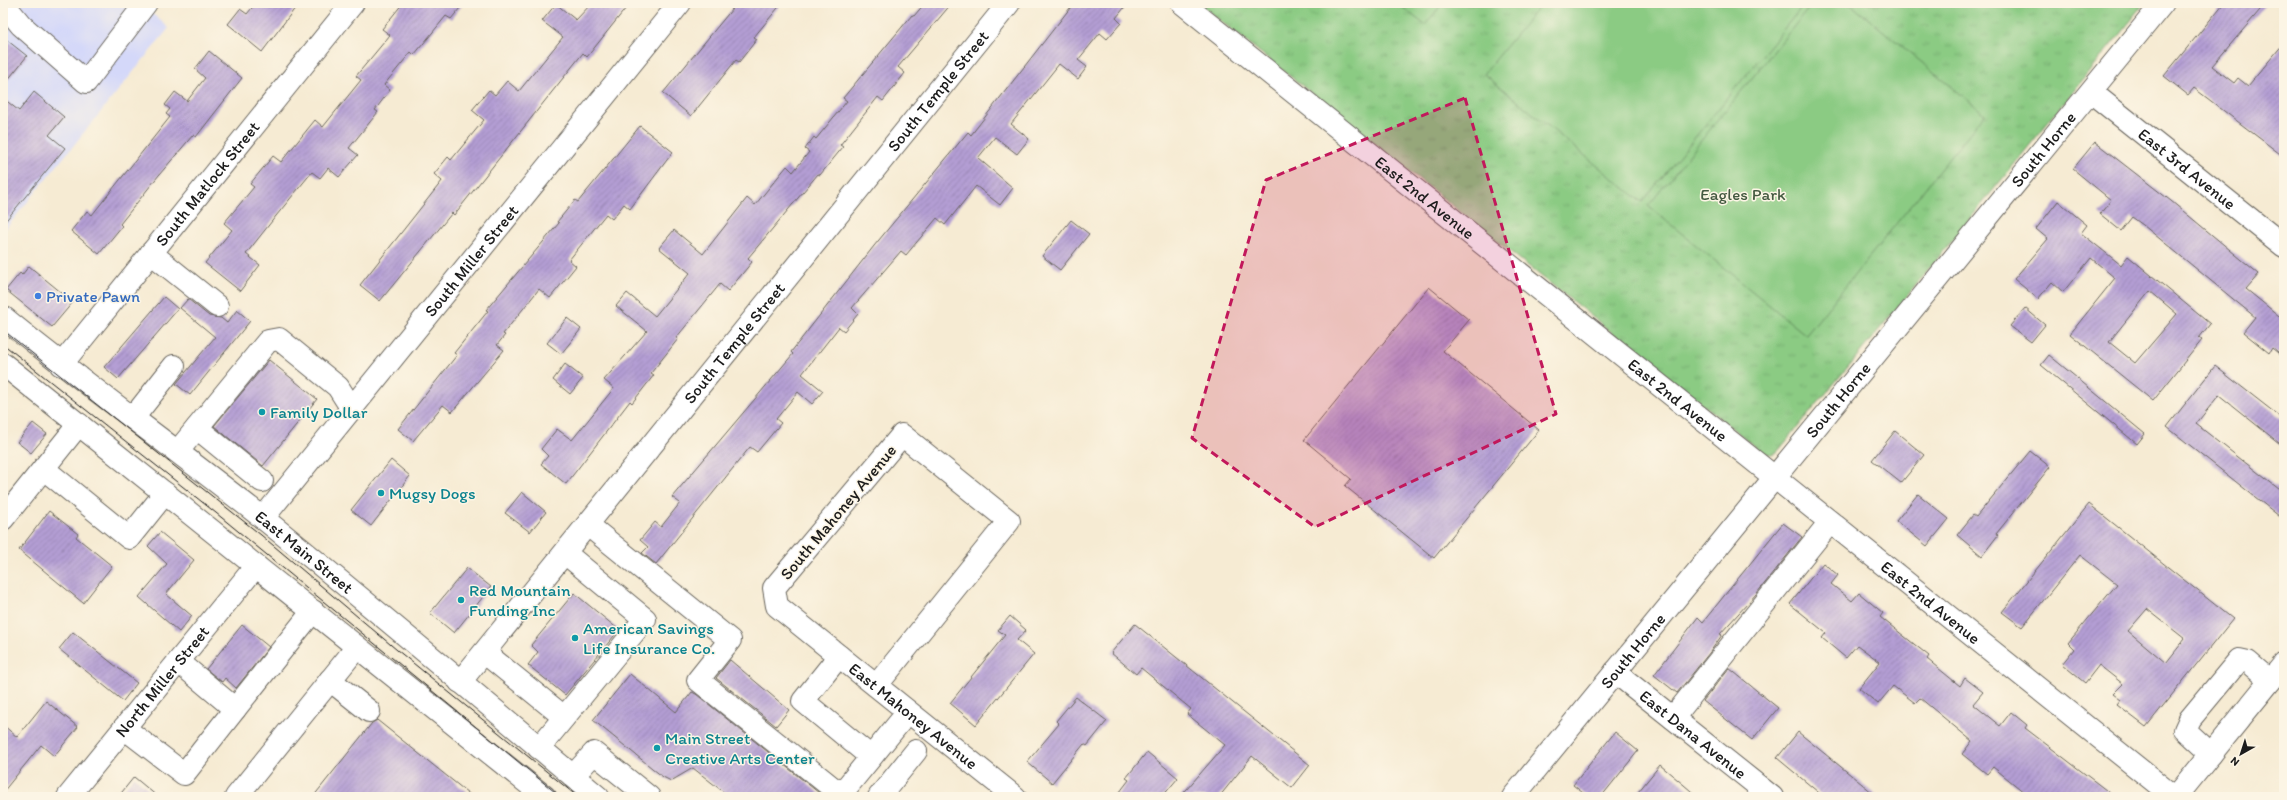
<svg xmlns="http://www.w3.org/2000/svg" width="2287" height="800" font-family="Itim,sans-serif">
<defs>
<pattern id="park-tufts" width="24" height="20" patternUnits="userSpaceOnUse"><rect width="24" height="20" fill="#8bcb83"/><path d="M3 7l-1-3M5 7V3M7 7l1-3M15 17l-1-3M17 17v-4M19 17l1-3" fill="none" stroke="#77ae71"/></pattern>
<pattern id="building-hatch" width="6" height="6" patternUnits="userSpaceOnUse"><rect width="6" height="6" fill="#b49ed4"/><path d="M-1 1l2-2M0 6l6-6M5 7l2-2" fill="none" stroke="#9280ab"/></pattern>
</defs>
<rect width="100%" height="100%" fill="#fcf5e5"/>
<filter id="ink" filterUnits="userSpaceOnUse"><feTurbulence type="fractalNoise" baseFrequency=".025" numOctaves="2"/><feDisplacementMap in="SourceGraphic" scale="8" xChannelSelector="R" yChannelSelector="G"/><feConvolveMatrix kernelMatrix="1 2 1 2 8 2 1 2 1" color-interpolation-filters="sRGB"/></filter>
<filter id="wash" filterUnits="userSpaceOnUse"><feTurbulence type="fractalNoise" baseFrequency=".012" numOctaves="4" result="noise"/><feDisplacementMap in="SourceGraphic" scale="16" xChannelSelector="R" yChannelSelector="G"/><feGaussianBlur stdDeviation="0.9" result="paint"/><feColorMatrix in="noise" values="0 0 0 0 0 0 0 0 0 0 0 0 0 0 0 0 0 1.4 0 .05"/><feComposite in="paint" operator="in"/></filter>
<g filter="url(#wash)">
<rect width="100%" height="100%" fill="#f6ebd3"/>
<polygon fill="#d4d8f9" points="3,3 140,3 169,28 3,232"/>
<polygon fill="url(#park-tufts)" stroke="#547450" points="1198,3 2145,3 1917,284 1778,451 1772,455 1762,452"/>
<g fill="#8bcb83" stroke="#547450">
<polygon points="1397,3 1443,3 1425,25"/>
<polygon points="1542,3 1805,3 1642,202 1484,74"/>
<polygon points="1813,3 1849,3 1985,114 1806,335 1648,206"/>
</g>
<g id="blocks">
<g fill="url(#building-hatch)" fill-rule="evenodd">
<polygon points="256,3 299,3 262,52 228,24 240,9 247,14"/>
<polygon points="403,3 464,3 451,19 446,16 414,55 411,52 384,85 390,90 375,110 378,112 349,148 358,155 339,177 328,168 320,178 312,172 276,216 246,254 260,265 240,291 205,263 232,230 224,223 254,187 250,184 273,156 281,162 315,120 323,127 361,80 356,76 390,35 382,29"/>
<polygon points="592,3 630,3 587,57 583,53 454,215 452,213 380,301 360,285 442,181 434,174 448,157 451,160 484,120 472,110 489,90 495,95 507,81 519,91 563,37 542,21 556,4 576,20"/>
<polygon points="737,3 782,3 754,37 757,39 739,62 736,60 691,116 663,93"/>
<polygon points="925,3 952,3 898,67 905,73 883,101 878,97 840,145 843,147 820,175 818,174 748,258 752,262 728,291 720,284 676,338 678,339 651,373 654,375 632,403 630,401 566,484 541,464 548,456 541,449 557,429 572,440 614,388 604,380 647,331 616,306 627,293 655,316 690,273 659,248 674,230 703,254 747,198 755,205 787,166 793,172 809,152 805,149 814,137 816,139 847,101 843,98 912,15 914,16"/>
<polygon points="1074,3 1128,3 1116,18 1121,23 1107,39 1100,33 1078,60 1087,67 1078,79 1059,64 1011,124 1029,139 1017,154 995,137 978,158 1013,188 1000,205 976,186 945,225 937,218 906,255 901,251 852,308 858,314 844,331 839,327 802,374 823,391 812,404 798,392 776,419 781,423 757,452 750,447 656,564 642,553 648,547 640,540 655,522 661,527 680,503 672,497 793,354 791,352 874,246 968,132 971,135"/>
<polygon points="2224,3 2266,3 2212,66 2234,83 2238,78 2248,86 2284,43 2284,157 2194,88 2188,95 2164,76"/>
<polygon points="3,37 27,56 3,86"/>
<polygon points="209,51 242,78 196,137 193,135 159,175 120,224 122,226 99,254 71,231 87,211 92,215 170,117 166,114 170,109 165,105 175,92 187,101 205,78 195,69"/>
<polygon points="34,92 64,117 49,135 65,148 3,224 3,98 19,111"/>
<polygon points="640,126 673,152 630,209 624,204 612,219 606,214 569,260 576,266 550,298 539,289 503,334 505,335 497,345 504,350 452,412 443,405 413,441 398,429 457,355 454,353 488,311 486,310 559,223 557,222 575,200 578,202"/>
<polygon points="2095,142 2171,201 2259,274 2246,289 2284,320 2284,358 2272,348 2269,353 2243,332 2255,317 2143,225 2132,217 2121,231 2100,214 2111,200 2073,169"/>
<path d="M2058,201l29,24 -6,8 40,32 7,-9 82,68 -11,14 3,2 -49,61 -83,-67 45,-56 -24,-20 -28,34 -11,-10 -14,17 -24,-20 34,-40 -12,-10zM2150,291l27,23 -42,49 -26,-21z"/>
<polygon points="1071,220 1089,234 1060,270 1042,256"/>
<polygon points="29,266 73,302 52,327 6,290 20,273 22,275"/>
<polygon points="1429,287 1469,320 1443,351 1539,430 1434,558 1345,486 1351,479 1304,440"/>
<polygon points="164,297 178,309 118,379 104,367"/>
<polygon points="188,299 209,316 221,318 227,323 237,310 250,321 190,395 176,384 215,337 180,308"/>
<polygon points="2025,308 2045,325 2031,342 2010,326"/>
<polygon points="567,318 581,329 561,354 547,343"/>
<polygon points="2049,355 2145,434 2137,444 2041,365"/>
<polygon points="269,360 317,399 263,466 214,426"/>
<polygon points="565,364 583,378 570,394 553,380"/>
<polygon points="2215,366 2284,420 2284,447 2219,395 2196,424 2284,493 2284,520 2167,427"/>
<polygon points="33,423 47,434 31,453 17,442"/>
<polygon points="1895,431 1924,455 1901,483 1872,460"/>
<polygon points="2030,451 2050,467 1996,534 1998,535 1982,556 1957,535 1973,515 1976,517"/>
<polygon points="391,460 410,476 371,526 351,510"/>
<polygon points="522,492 546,512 530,532 505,513"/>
<polygon points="1918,494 1949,519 1927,546 1896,521"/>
<path d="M2089,504l144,115 -87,108 -29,-22 4,-5 -8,-6 10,-10 -24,-19 -14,18 -23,-19 12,-15 -6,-6 49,-59 -37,-29 -58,72 -20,-15zM2147,609l38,30 -19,24 -38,-32z"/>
<polygon points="49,511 78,534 76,537 112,566 83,603 19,550"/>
<polygon points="1783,523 1802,537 1757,593 1720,634 1722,635 1710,652 1677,693 1654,675 1698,617 1703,622"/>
<polygon points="160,532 194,560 166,594 192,616 179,632 139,597 167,564 148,546"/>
<polygon points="1823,563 1838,575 1831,584 1852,601 1859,593 1883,613 1880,617 1929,656 1927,659 1960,686 1965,678 1983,692 1973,704 2000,726 2011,712 2027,725 2025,728 2115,797 2030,797 1993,767 1987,774 1962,754 1972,741 1920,698 1915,703 1893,686 1878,704 1859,688 1880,662 1857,645 1846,658 1822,638 1826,633 1790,604"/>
<polygon points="467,568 491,587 454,633 430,613"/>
<polygon points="574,593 619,630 565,695 528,665 538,652 531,645"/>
<polygon points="1010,616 1026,630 1017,640 1034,654 976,725 950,703 1005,635 998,630"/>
<polygon points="1135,624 1310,765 1292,788 1252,756 1219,797 1180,797 1225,745 1187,714 1191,709 1141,668 1136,674 1111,653"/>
<polygon points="242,625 269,647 236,688 225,678 222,682 206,669"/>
<polygon points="73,632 137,683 123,701 59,649"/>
<polygon points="730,660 789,710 776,726 716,678"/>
<polygon points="1729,668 1778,708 1752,740 1703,701"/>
<polygon points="630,674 676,712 692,692 696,694 824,797 730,797 693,768 671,781 663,777 593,720"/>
<polygon points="1076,697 1107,721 1087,746 1084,744 1052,783 1027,762 1059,724 1056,721"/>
<polygon points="46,701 78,727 54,756 41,745 3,792 3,725 17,737"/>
<polygon points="377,720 473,797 313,797 372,723"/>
<polygon points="1615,732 1638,751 1601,797 1588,797 1573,785"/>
<polygon points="1798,732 1878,797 1824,797 1777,758"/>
<polygon points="1147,752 1178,778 1162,797 1116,797 1129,780 1126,778"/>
<polygon points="1660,765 1684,785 1698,797 1634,797"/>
<polygon points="134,777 158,797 118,797"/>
</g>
</g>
</g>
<g filter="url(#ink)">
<use href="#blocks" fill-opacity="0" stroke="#68645c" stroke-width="1"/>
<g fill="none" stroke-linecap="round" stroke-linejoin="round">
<defs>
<g id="minor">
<polyline points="3,3 21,25 86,82 146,3"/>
<path id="s1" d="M1182,3l992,794"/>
<path id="s2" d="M2091,92l193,154"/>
<polyline points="151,253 217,306"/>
<path id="s3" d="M61,365l292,-362"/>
<polyline points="133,418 174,366"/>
<polyline points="197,428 262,481"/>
<polyline points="178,451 268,341 279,339 338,387 352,409"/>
<polyline points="44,469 129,538 165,493"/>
<path id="s4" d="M263,518l417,-515"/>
<polyline points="3,519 79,424"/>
<polyline points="588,525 730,640 698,680 844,797"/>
<polyline points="485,653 564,717"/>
<polyline points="839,656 803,701 871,757"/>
<path id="s5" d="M1615,672l157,125"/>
<polyline points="330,680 369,711"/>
<path id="s6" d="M460,682l549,-679"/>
<path id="s7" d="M876,686l133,-165 -107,-86 -128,153 3,18c79,64 159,128 238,191"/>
<polyline points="235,709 313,611"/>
<polyline points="1673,718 1830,522"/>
<polyline points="124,728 184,774 235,709 179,662"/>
<polyline points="539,748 645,619 565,553"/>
<polyline points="2211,754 2185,730 2190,719 2239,660 2248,662 2270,681"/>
<polyline points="573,776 594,753 649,797"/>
<polyline points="841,794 908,712"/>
<path id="s8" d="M68,797l188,-231"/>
<polyline points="236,797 357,647"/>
<polyline points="879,797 916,751"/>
<path id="s9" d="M1513,797l650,-794"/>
<polyline points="2176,797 2284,664"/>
</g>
<g id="major">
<path id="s10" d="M3,317c85,70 175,133 261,202 113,91 223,185 334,278"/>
<polyline points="3,364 545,797"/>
</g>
</defs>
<use href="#minor" stroke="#68645c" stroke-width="24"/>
<use href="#major" stroke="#68645c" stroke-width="24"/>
<use href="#minor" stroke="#fff" stroke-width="22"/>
<use href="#major" stroke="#fff" stroke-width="22"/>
<g stroke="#1c1c1c" stroke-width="1">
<polyline points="3,330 261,535 397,650 578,797"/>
<polyline points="3,344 216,513 561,797"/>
</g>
</g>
</g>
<path fill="#c2185b" fill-opacity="0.2" stroke="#c2185b" stroke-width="3" stroke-dasharray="8 5" stroke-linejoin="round" d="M1465,98l91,316 -241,113 -123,-89 74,-258z"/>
<circle fill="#3f7fe0" stroke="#fcf5e5" stroke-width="1.5" cx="38" cy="296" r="4"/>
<g fill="#0f9aa8" stroke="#fcf5e5" stroke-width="1.5">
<circle cx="262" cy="412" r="4"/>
<circle cx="381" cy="493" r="4"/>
<circle cx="461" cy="600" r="4"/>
<circle cx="575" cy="638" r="4"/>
<circle cx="657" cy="748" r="4"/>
</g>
<g text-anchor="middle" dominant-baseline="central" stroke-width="3" stroke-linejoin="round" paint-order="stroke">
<g font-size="17" fill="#1c1c1c" stroke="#fcf5e5">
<text stroke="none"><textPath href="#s6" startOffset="760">South Temple Street</textPath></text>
<text stroke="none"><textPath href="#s9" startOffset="837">South Horne</textPath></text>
<text stroke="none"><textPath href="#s2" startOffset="123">East 3rd Avenue</textPath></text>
<text stroke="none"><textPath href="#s3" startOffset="233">South Matlock Street</textPath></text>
<text stroke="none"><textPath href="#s1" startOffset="311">East 2nd Avenue</textPath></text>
<text stroke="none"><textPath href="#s4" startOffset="331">South Miller Street</textPath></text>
<text stroke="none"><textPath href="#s6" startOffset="436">South Temple Street</textPath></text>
<text stroke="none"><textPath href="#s1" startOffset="635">East 2nd Avenue</textPath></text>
<text stroke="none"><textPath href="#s9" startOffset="513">South Horne</textPath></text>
<text transform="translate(838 512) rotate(-50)">South Mahoney Avenue</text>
<text stroke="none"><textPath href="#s10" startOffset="382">East Main Street</textPath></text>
<text stroke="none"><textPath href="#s1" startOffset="959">East 2nd Avenue</textPath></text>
<text stroke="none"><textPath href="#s9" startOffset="189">South Horne</textPath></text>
<text stroke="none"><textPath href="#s8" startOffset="149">North Miller Street</textPath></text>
<text stroke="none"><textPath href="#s7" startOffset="742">East Mahoney Avenue</textPath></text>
<text stroke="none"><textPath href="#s5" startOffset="100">East Dana Avenue</textPath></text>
</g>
<g font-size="17" fill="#435940" stroke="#fcf5e5">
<text x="1743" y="194">Eagles Park</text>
</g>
<g font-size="17" fill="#366cbe" stroke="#fcf5e5" text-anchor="start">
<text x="46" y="296">Private Pawn</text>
</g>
<g font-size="17" fill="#0d838f" stroke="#fcf5e5" text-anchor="start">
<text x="270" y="412">Family Dollar</text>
<text x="389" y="493">Mugsy Dogs</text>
<text x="469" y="590">Red Mountain<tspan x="469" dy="20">Funding Inc</tspan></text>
<text x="583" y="628">American Savings<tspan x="583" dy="20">Life Insurance Co.</tspan></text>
<text x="665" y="738">Main Street<tspan x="665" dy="20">Creative Arts Center</tspan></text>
</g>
</g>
<rect width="2287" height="800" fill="none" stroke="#fcf5e5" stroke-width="16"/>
<g transform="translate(2241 754) rotate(219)" stroke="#fcf5e5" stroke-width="3" paint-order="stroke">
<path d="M0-3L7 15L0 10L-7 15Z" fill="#1c1c1c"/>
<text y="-6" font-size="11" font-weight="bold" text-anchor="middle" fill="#1c1c1c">N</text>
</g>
</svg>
